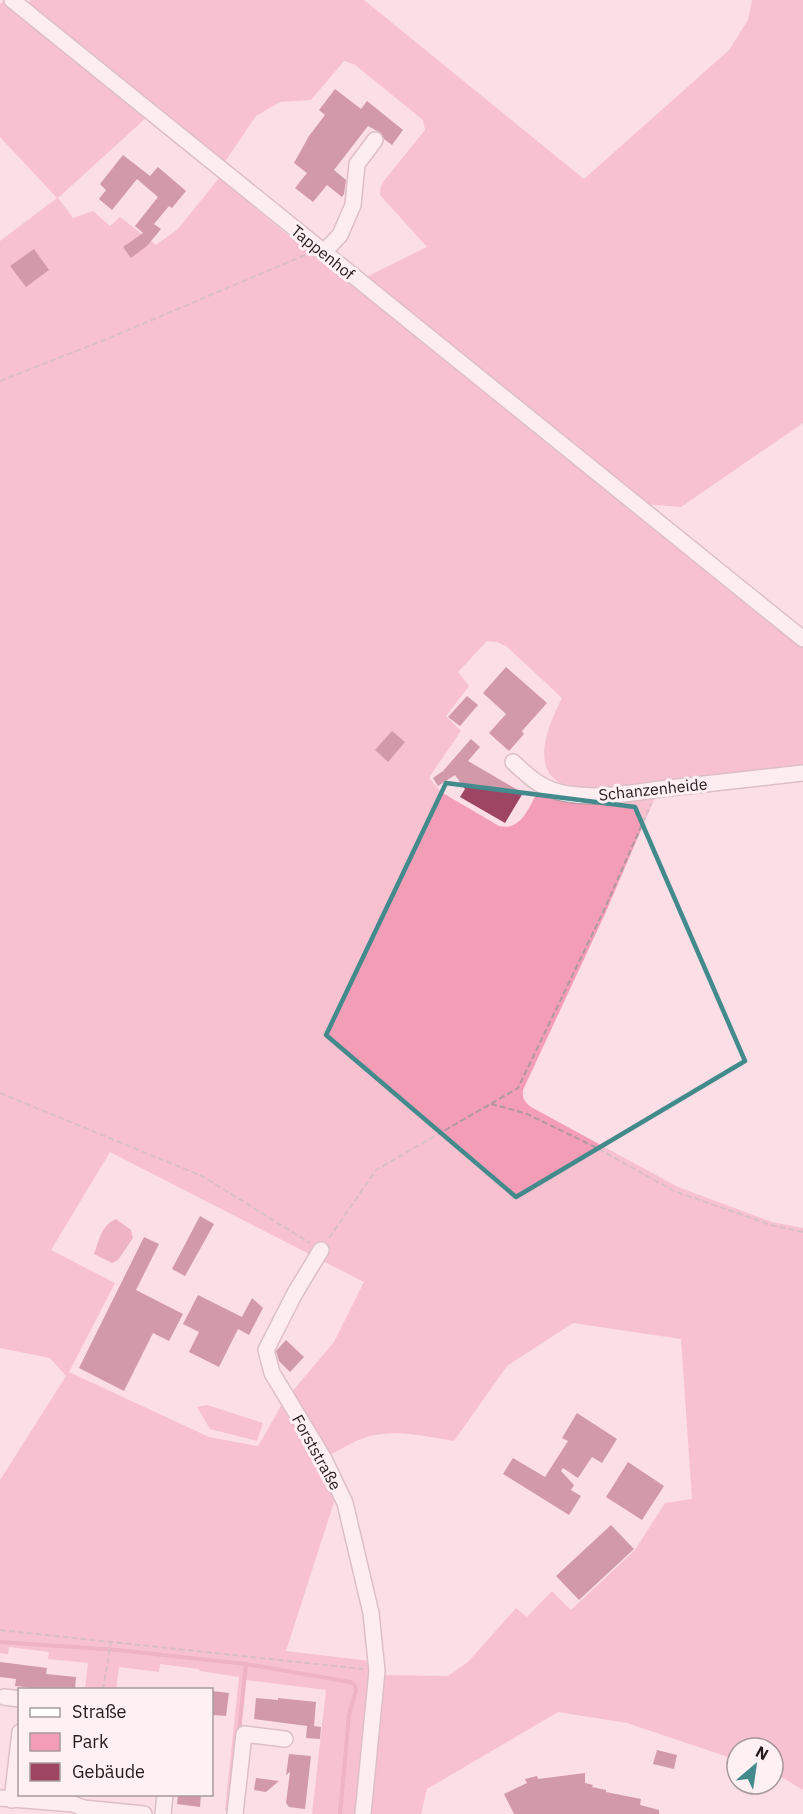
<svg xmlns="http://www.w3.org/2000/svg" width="803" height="1814" font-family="'IBM Plex Sans',sans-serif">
<rect width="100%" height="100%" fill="#fbdee6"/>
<g fill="#f49db7">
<polygon points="31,0 364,0 584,179 729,50 748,20 752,0 803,0 803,423 681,507 644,504 366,277 427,247 380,195 380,189 383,182 425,130 423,120 354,64 344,61 311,100 280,102 256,116 224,163 27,4"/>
<path d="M3,2l144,115 -89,81 15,20 20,-7 17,15 10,-9 36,28 22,-16 41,-51 75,62 24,16 306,248 -1,1 180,142v122l-212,21c-8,-1 -17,-2 -24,-4 -40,-14 -18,-62 -5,-88l-56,-52 -9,-4 -10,-1 -29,31 11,14 -23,30 15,15 -31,45v3l11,13 58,34c22,5 29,-17 38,-33l23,6 96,-4 -51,119 -82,176c-1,9 2,12 8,17l147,80 94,35 31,6v562l-30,-18v-24h-36v12l-110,-37 -69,-11 -131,77 -6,25h-53l17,-139 63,1 20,-14 48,-54 11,9 25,-26 19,19 64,-60 30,-47 27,-4 -11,-160 -108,-16 -66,43 -53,75c-25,-4 -54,-11 -79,-6 -17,3 -32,13 -47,21l-37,-63 43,-51 30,-60 -254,-130 -59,98 64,33 -46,89 140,65 49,9 23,-40c23,26 40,61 54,93l-49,152 84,10v21l-11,132h-47l14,-124 -80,-10 -16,131 -5,-1 14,-133 -39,-6 -1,-2 -39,-5 -1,8 -40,-5 -3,22h-31l3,-26 -40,-4 1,-7 -40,-5 -1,7 -8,-1v-173l66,-104 -16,-18 -50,-10v-1107l57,-43 -57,-61v-133z"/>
<polygon points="207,1405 263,1423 257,1441 210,1429 197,1407"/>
</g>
<path fill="#de7e9b" d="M116,1219l15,11 2,8 -15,22 -6,3 -18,-9c5,-13 7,-29 22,-35z"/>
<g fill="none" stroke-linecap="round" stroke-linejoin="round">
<g stroke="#de7e9b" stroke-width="4">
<polyline points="0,1642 118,1650 246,1664 350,1682 355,1685 356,1690 349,1715 340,1814"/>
<polyline points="239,1732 246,1664"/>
</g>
</g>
<g fill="#9e4563">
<polygon points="335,89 361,109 367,101 403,130 392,145 384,139 381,133 368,126 334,170 346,180 344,194 342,197 327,185 313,202 295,188 307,173 294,163 309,136 325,115 319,110"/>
<polygon points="123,155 150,176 158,167 186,191 172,208 169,206 154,224 161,229 147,246 131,258 123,247 143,233 135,226 158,197 137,179 112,210 99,199 106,190 100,184"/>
<polygon points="34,249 49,270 26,287 10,266"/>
<polygon points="506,667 547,703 522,731 524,734 509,751 489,733 506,714 483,693"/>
<polygon points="467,696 478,705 460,726 448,717"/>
<polygon points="392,731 405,742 388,762 375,750"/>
<polygon points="471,739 480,747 468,761 523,793 505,823 460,797 465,789 455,775 438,786 433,778 443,771"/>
<polygon points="200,1216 214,1224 185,1276 172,1269"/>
<polygon points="144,1237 159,1244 136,1290 183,1314 169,1341 153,1333 124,1391 79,1368"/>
<polygon points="198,1295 242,1317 252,1298 263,1308 249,1335 238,1329 219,1367 189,1352 199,1332 183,1324"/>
<polygon points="286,1340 304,1357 290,1372 279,1361 276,1351"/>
<polygon points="577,1413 617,1439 602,1463 592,1457 578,1478 563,1468 561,1471 574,1485 571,1490 581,1496 569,1515 503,1474 513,1458 545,1477 568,1441 562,1438"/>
<polygon points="628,1462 664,1486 642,1520 606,1497"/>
<polygon points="611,1525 634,1549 579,1600 556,1576"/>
<polygon points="0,1662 47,1668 46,1674 76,1677 75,1689 43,1689 15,1686 16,1679 0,1677"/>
<polygon points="212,1691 229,1693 226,1716 212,1715"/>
<polygon points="256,1698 278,1700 278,1698 316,1702 314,1726 321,1727 320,1739 306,1738 307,1726 254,1719"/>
<polygon points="657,1750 677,1755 674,1769 653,1764"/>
<polygon points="289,1754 311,1756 305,1809 289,1807 286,1803 290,1772 286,1775"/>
<polygon points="585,1773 585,1783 593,1785 592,1787 606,1790 606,1792 641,1799 640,1805 659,1810 659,1814 514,1814 504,1794 527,1783 525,1779 537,1776 538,1779"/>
<polygon points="256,1778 279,1781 266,1792 254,1790"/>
<polygon points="178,1794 201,1794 200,1807 177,1804"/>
</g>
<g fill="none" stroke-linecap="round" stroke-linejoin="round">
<defs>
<g id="minor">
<polyline points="12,0 803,639"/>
<polyline points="324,252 340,235 353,205 357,164 375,140"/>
<path d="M513,762c18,17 30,28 55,32 30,5 63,-1 92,-5 48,-5 95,-11 143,-16"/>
<polyline points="321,1250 295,1293 266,1350 272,1373 324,1459 345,1503 371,1613 377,1671 363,1814"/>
<polyline points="4,1697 20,1699"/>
<polyline points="0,1798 73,1804 83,1808 85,1814"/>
<polyline points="12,1800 20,1732"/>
<polyline points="83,1808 144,1814"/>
<polyline points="163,1814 165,1794"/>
<polyline points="235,1814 244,1734 285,1739"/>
</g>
</defs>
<use href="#minor" stroke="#b999a1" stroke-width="18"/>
<g stroke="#af989f" stroke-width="2" stroke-dasharray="6 3" stroke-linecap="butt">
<polyline points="0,381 107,339 305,255"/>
<polyline points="0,1093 202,1176 310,1243"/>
<polyline points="491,1104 525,1113 595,1147 674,1191 771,1225 803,1232"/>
<polyline points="329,1238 376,1170 518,1088 604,910 651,804"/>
<polyline points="0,1630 363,1669"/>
<path d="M103,1690c2,-17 6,-32 8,-48"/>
</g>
<use href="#minor" stroke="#fff" stroke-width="15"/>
</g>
<path d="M0 0H803V1814H0ZM446,783l189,24 110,254 -229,136 -190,-162z" fill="#fbdee6" fill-opacity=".55" fill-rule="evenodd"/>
<path fill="none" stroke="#428a8c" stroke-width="4.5" stroke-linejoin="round" d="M446,783l189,24 110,254 -229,136 -190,-162z"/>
<g text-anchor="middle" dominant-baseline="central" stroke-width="6" stroke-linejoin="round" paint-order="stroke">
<g font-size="16" fill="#261a1d" stroke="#fef0f3">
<text transform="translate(323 252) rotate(39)">Tappenhof</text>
<text transform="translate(653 789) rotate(-6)">Schanzenheide</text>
<text transform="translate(317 1452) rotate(61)">Forststraße</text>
</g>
</g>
<rect x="18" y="1688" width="195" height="108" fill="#fef0f3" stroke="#a89a9d" stroke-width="1.5"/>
<rect x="30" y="1708" width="30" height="9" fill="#ffffff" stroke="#a89a9d" stroke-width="1.5"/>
<text x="72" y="1718" font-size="18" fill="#261a1d">Straße</text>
<rect x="30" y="1733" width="30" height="18" fill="#f49db7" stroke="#a89a9d" stroke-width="1.5"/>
<text x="72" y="1748" font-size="18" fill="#261a1d">Park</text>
<rect x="30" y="1763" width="30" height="18" fill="#9e4563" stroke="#a89a9d" stroke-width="1.5"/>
<text x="72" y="1778" font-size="18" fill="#261a1d">Gebäude</text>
<g transform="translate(755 1766) rotate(29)"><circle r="28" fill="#fef0f3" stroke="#a89a9d" stroke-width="1.5"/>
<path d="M0-4.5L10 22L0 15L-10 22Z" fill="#428a8c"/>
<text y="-9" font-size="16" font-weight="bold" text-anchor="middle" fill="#261a1d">N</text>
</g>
</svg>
